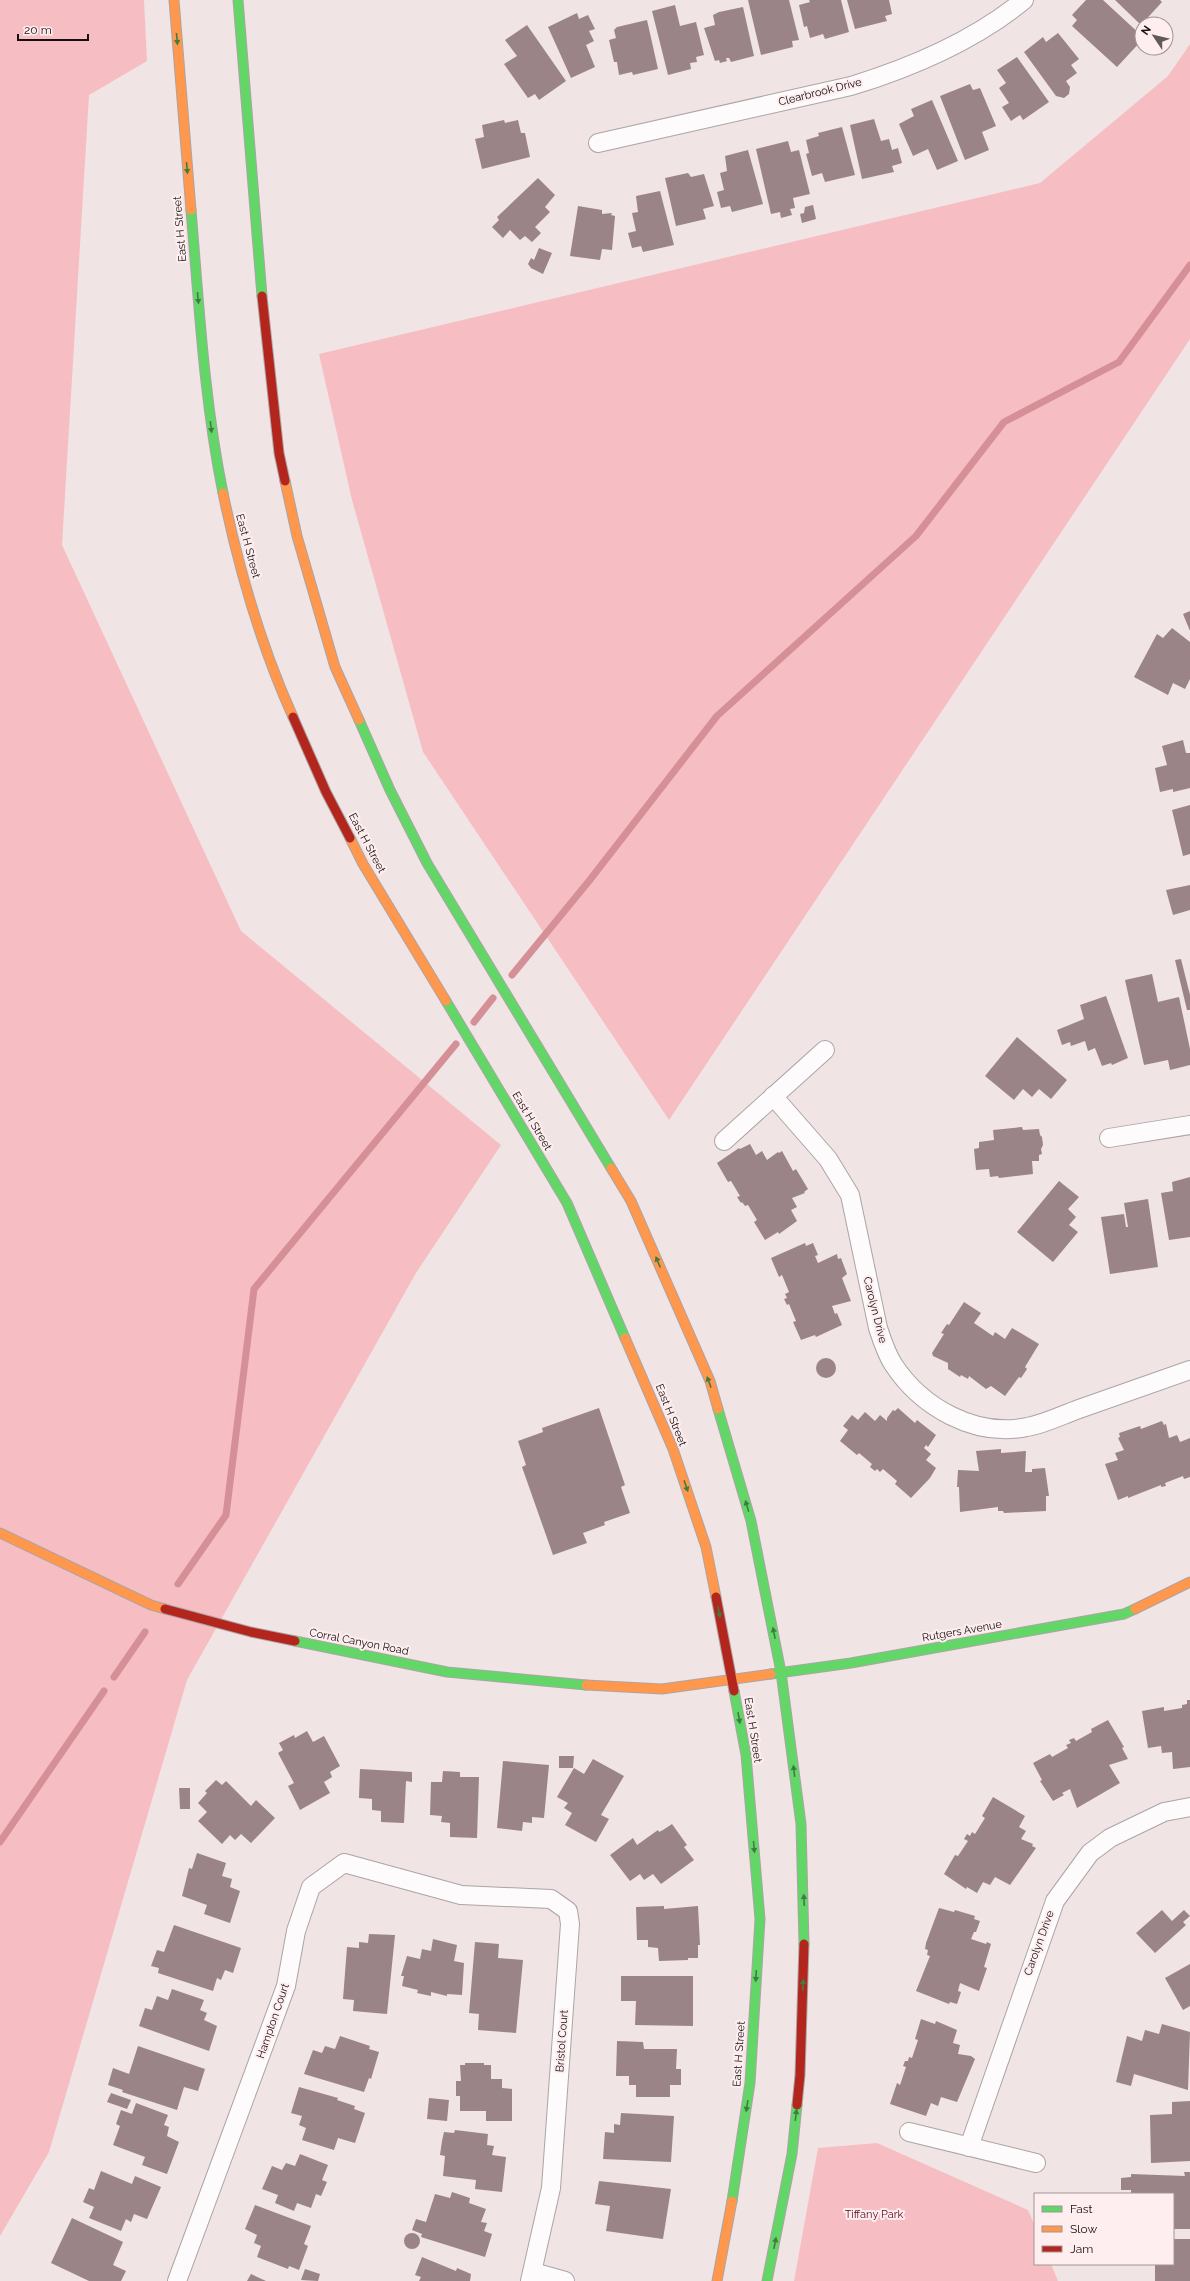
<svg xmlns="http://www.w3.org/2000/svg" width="1190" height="2281" font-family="Raleway,sans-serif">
<rect width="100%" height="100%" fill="#f0e4e5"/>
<g fill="#f6bec3">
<polygon points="0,0 144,0 147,61 89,95 62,545 241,931 501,1145 416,1273 187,1680 49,2152 0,2236"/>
<polygon points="1190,44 1190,339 669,1120 423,752 352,500 319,354 1040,183 1168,76"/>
<polygon points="877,2143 1028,2210 1035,2226 1035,2264 1051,2264 1058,2281 794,2281 818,2148"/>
</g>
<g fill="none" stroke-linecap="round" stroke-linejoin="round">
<g stroke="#d59097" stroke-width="7">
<polyline points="512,975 589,881 717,716 916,536 1004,422 1119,362 1190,265"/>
<polyline points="474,1022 493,998"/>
<polyline points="178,1584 226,1515 254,1289 456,1044"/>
<polyline points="114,1677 145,1632"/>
<polyline points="0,1842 104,1691"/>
</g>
</g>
<g fill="#9a8488">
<polygon points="748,0 789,0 799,40 792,41 793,47 761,55"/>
<polygon points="809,0 841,0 849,32 825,39 823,34 810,38 807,26 804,27 799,5 810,2"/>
<polygon points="847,0 889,0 892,14 885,16 887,21 855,29"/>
<polygon points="1086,0 1103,0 1142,36 1142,40 1117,67 1072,26 1077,20 1072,15"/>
<polygon points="1115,0 1160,0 1162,2 1141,25"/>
<polygon points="675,5 680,26 696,22 704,55 696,57 697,62 690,63 691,69 668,75 652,11"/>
<polygon points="743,7 754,56 731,62 729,58 726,58 727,61 720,63 719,60 715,61 704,28 715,25 713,15 719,12"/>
<polygon points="577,13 579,19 588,15 595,29 589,31 594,41 586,45 595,67 571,78 548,27"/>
<polygon points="647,20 658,69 633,75 632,72 619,75 617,62 614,62 609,40 616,38 614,30 617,27"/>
<polygon points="527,25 566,81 539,100 535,94 528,98 504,64 517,56 505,40"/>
<polygon points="1058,33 1079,59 1071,65 1077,73 1066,81 1070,87 1069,94 1064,98 1056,96 1024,52 1043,37 1046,42"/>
<polygon points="1017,57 1049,102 1023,120 1020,115 1011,121 1002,107 1009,103 999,88 1006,83 997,70"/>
<polygon points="970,84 973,90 980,88 996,126 982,132 989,150 965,160 940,96"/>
<polygon points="932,100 958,161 937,170 928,149 913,156 899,124 914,116 911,109"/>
<polygon points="874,119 881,141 889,139 892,150 898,148 902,163 892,166 894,172 862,179 850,125"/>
<polygon points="504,120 505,123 518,120 521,133 525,133 530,157 482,169 475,139 484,137 482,125"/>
<polygon points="842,127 855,175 825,182 822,173 812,176 806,154 809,153 806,140 819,136 818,133"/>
<polygon points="788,141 791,152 799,150 810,194 793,198 795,208 790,209 792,215 781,218 780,212 771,214 756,149"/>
<polygon points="748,150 763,204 732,212 730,206 721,208 717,192 724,190 720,173 727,171 725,156"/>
<polygon points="688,173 691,177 704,174 714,206 703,209 706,219 676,226 665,178"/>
<polygon points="538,178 555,195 545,207 550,212 535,227 541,233 532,242 525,236 520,240 510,230 503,238 492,227 499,220 497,217"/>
<polygon points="660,191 674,245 643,252 641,246 632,248 628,233 636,231 632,213 638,212 636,196"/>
<polygon points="813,205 816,219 802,223 800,214 804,213 805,207"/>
<polygon points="578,206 602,210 602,214 612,213 611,215 615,216 612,250 602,249 600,260 570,256"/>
<polygon points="539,248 552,253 543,274 531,268 528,264 531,258 534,260"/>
<polygon points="1190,611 1190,631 1183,614"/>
<polygon points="1172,628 1190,642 1190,679 1185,689 1173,683 1168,695 1134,677 1157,634 1163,638"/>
<polygon points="1183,740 1186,753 1190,753 1190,788 1173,792 1173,789 1160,792 1155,768 1167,765 1162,746"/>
<polygon points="1190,805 1190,854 1183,856 1172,810"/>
<polygon points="1190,885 1190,910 1173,915 1166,890"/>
<polygon points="1181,959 1190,995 1190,1010 1187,1010 1175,960"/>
<polygon points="1152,974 1158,1002 1179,997 1190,1049 1190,1065 1170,1070 1168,1060 1144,1065 1125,980"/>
<polygon points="1106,996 1128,1058 1112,1065 1111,1063 1102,1066 1095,1048 1088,1051 1085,1041 1071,1046 1070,1042 1062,1045 1057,1030 1084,1019 1080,1005"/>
<polygon points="1017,1037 1067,1080 1051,1099 1039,1089 1032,1097 1023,1089 1014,1100 985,1076"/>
<polygon points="1022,1127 1023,1130 1039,1129 1040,1135 1042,1137 1043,1145 1041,1149 1042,1154 1039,1155 1039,1161 1032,1161 1033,1174 999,1178 998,1176 990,1177 989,1169 976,1170 974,1149 979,1148 979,1142 994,1140 993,1130"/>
<polygon points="750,1144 756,1155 762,1151 767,1160 778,1152 779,1153 782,1151 793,1171 796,1169 808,1189 804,1192 805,1193 792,1198 797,1207 791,1210 797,1221 779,1234 778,1232 765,1240 754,1222 757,1220 748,1205 745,1206 742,1202 741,1203 737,1197 740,1196 731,1181 728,1182 717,1163 739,1148 740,1149"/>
<polygon points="1190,1177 1190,1237 1169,1240 1161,1193 1173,1191 1172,1182"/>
<polygon points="1059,1181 1079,1197 1068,1209 1076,1217 1069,1225 1078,1232 1053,1262 1017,1232"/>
<polygon points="1148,1199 1158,1267 1110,1274 1101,1217 1124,1214 1126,1227 1128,1227 1124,1203"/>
<polygon points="805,1243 806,1246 813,1243 818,1255 815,1256 818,1263 837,1254 838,1259 841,1258 847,1274 842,1278 851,1301 832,1306 835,1314 837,1313 842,1325 816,1337 815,1335 801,1340 793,1322 796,1321 789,1304 787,1305 784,1299 787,1298 785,1294 789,1292 782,1275 779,1277 771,1258"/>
<polygon points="964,1302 981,1313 974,1323 993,1336 995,1332 1005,1339 1012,1328 1039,1344 1025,1367 1027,1369 1021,1378 1019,1377 1005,1396 991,1386 986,1389 969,1376 968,1379 961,1375 960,1377 948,1369 948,1363 933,1356 932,1353 944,1334 941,1333 947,1324 949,1325"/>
<circle cx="826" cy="1368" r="10"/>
<polygon points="599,1408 625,1485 621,1487 630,1513 604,1522 605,1525 583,1533 587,1543 553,1555 522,1467 526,1465 518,1441 543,1432 542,1428"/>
<polygon points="898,1408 915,1423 917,1420 936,1435 928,1447 926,1445 924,1448 931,1454 926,1460 936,1468 930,1478 911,1498 895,1484 897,1481 883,1469 880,1472 877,1469 875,1471 870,1467 872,1464 859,1453 857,1455 840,1441 848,1430 843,1426 852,1415 858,1420 865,1412 875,1421 880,1415 887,1421 887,1418 893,1410 895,1411"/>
<polygon points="1162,1421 1164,1425 1166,1424 1169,1438 1177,1435 1180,1442 1190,1438 1190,1477 1184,1479 1183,1476 1165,1483 1166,1486 1161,1487 1161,1485 1128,1498 1128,1496 1118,1500 1105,1464 1118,1460 1115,1453 1124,1450 1118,1438 1120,1437 1119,1433 1140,1426 1141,1429"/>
<polygon points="1001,1449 1001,1453 1026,1451 1025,1472 1032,1472 1032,1469 1045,1468 1049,1496 1046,1496 1046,1511 1004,1513 1003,1511 998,1511 998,1507 960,1512 959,1487 957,1487 958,1470 979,1471 976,1451"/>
<polygon points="1187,1700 1190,1700 1190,1767 1173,1769 1172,1752 1162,1753 1161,1746 1148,1748 1142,1711 1164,1707 1164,1711 1182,1708 1182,1705 1187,1704"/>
<polygon points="1108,1720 1124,1747 1122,1748 1128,1759 1109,1765 1120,1783 1077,1808 1070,1789 1062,1793 1064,1795 1053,1801 1040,1781 1042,1780 1033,1763 1050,1754 1052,1757 1068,1748 1066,1745 1071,1743 1069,1740 1074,1738 1076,1741 1092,1732 1091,1729"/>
<polygon points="307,1731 313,1742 324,1736 340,1766 330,1772 332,1777 324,1782 330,1793 300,1810 288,1786 294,1783 278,1753 283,1750 279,1743 294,1735 295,1738"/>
<polygon points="559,1756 574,1756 573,1768 559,1768"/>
<polygon points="593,1759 624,1776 601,1815 609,1819 596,1842 565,1825 572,1813 564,1808 568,1803 557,1797 574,1768 584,1774"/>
<polygon points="503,1761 549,1765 544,1818 532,1817 532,1823 523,1822 522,1831 497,1828"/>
<polygon points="360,1769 412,1772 412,1782 406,1781 404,1823 381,1822 381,1811 372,1810 372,1799 359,1798"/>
<polygon points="443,1771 460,1772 460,1777 479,1777 477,1838 450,1837 450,1823 441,1822 442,1816 430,1815 431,1782 442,1782"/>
<polygon points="216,1780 222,1785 226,1781 251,1806 256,1800 275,1818 251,1843 241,1834 235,1840 230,1835 222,1844 198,1821 207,1812 198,1803 207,1793 205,1791"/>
<polygon points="179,1788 190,1788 190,1809 180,1809"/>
<polygon points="993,1797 1025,1816 1019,1827 1026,1831 1021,1839 1033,1844 1032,1846 1036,1848 1010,1885 995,1877 990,1885 983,1882 977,1893 967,1887 966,1889 944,1874 955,1855 958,1856 968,1841 964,1839 967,1834 970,1836 972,1832 975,1834 985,1818 982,1816"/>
<polygon points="672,1824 687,1845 684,1847 694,1860 661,1884 653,1874 644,1880 640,1874 630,1881 610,1855 633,1838 637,1845 658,1830 659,1832 663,1830"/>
<polygon points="197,1853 226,1863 222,1876 232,1879 230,1887 240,1891 230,1923 204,1914 207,1905 182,1896 189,1868 192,1869"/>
<polygon points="664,1906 664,1909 698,1906 700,1945 698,1945 698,1958 688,1958 688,1960 659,1961 658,1948 648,1947 648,1940 637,1940 636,1907"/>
<polygon points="939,1908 954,1912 955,1910 975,1916 974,1919 980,1921 976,1932 974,1932 971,1939 986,1944 987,1942 991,1944 984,1967 987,1968 979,1991 960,1983 958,1991 961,1992 957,2004 950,2002 949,2004 916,1991 930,1956 927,1955 928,1950 925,1949 926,1943"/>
<polygon points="1162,1910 1172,1921 1184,1910 1190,1916 1183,1922 1186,1925 1155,1953 1136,1933"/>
<polygon points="174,1925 241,1948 233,1973 225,1970 221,1980 217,1978 213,1991 158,1973 159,1968 151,1966 157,1950 164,1952"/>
<polygon points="369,1934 395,1935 387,2014 353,2011 354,2000 343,1999 347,1947 359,1948 359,1942 368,1943"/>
<polygon points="433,1939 457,1945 454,1961 464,1963 462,1995 447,1994 447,1996 431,1992 431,1996 417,1993 418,1990 402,1986 404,1976 401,1976 407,1956 420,1959 422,1949 431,1951"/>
<polygon points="475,1942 499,1944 498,1958 523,1960 516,2033 478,2030 479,2014 469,2013"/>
<polygon points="1190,1964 1190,2006 1183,2010 1165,1978"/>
<polygon points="621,1976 693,1976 693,2026 635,2025 636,2001 621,2001"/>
<polygon points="172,1989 204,2000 200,2010 207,2013 204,2020 217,2026 209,2051 139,2026 145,2008 152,2010 157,1996 168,2000"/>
<polygon points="921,2019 935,2024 936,2021 957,2030 953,2043 960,2045 958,2054 971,2056 975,2059 957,2102 941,2097 938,2106 931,2103 926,2116 890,2104 897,2083 900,2085 906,2067 903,2066 905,2061 908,2061 909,2057 912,2058 918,2040 915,2039"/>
<polygon points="1162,2024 1190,2032 1188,2090 1134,2074 1131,2086 1116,2082 1127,2036 1142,2041 1145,2030 1159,2034"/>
<polygon points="340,2036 370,2046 369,2049 379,2052 371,2079 369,2078 364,2092 304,2074 313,2050 322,2053 325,2046 335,2049"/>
<polygon points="617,2041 643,2042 644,2049 677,2049 676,2069 681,2069 681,2085 670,2085 670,2097 636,2097 636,2085 629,2085 629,2076 616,2076"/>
<polygon points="138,2046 205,2069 198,2091 184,2087 177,2110 122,2092 123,2090 108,2085 113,2068 129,2074"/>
<polygon points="465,2063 484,2063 484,2065 491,2065 491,2079 502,2079 502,2088 512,2089 512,2121 486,2121 486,2111 460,2111 460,2096 456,2096 456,2081 461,2081 460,2065 465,2065"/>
<polygon points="299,2087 338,2098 337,2100 355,2106 354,2109 365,2113 355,2143 338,2138 334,2150 302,2140 306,2128 299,2125 302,2116 291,2113"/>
<polygon points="111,2093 131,2100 127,2109 107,2102"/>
<polygon points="429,2098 449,2100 447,2121 427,2119"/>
<polygon points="1190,2101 1190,2161 1151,2163 1150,2115 1172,2114 1172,2102"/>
<polygon points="136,2103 168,2115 164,2125 169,2127 167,2136 179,2142 167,2174 142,2165 145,2157 113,2145 120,2126 116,2124 121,2110 132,2114"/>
<polygon points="621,2113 674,2116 671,2162 603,2159 605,2132 614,2133 614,2124 620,2125"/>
<polygon points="455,2130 488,2134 487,2145 494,2146 492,2155 506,2157 502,2192 475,2189 476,2180 443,2176 445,2156 440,2155 442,2141 444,2132 454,2133"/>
<polygon points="300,2154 328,2165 322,2180 327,2182 321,2196 316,2194 311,2208 297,2203 294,2211 275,2203 278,2195 262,2189 272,2166 282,2170 286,2163 295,2166"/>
<polygon points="101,2171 132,2184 135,2176 161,2187 147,2219 134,2214 131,2222 126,2219 121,2231 89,2218 94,2207 83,2202 89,2188 94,2190"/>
<polygon points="1184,2172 1190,2172 1190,2229 1173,2229 1173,2194 1131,2194 1131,2190 1121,2190 1121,2178 1131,2177 1131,2174 1185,2176"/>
<polygon points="599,2181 671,2189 663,2239 606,2231 610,2206 595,2204"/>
<polygon points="452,2192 470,2198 469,2203 486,2209 481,2222 487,2223 484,2231 492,2234 485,2257 421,2237 422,2234 412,2230 416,2219 426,2222 435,2194 450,2198"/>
<polygon points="255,2205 311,2226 304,2244 308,2246 299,2270 289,2266 288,2269 257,2257 261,2246 254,2243 257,2235 245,2229"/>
<polygon points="72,2218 123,2242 113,2265 126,2271 121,2281 89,2281 51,2263"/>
<circle cx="412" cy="2241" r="8"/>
<polygon points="1173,2239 1190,2239 1190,2281 1155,2281 1155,2264 1173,2264"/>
<polygon points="422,2257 456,2271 457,2268 471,2274 470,2281 419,2281 421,2277 415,2275"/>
<polygon points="305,2269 320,2274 318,2281 301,2280"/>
<polygon points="251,2274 266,2281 247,2281"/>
</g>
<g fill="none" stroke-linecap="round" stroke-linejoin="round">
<defs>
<g id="street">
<path d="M598,143l253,-57c62,-19 123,-45 173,-86"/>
<path d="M773,1096l55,63 22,36 28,133c4,12 8,25 15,36 28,43 82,74 134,63 18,-3 35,-12 52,-18 37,-13 74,-26 111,-39"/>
<polyline points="1109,1138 1190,1125"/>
<polyline points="724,1141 825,1050"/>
<polyline points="909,2132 1036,2163"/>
<polyline points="969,2147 1055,1901 1090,1853 1110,1838 1164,1812 1190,1807"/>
<polyline points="533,2272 565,2281"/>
<polyline points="177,2281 286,1986 296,1931 311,1887 344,1863 461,1895 551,1899 568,1911 570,1924 551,2188 530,2281"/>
</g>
<g id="fast">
<polyline points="238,0 262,296"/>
<path d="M191,210c8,94 13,190 32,283"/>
<polyline points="359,720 390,790 427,863 611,1168"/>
<polyline points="446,1001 567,1203 625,1338"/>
<polyline points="718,1409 751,1521 781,1672 801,1824 804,1944"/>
<polyline points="295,1641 447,1672 586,1685"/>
<polyline points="771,1674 851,1663 1124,1614 1135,1609"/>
<polyline points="732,2201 750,2083 760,1919 746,1755 734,1691"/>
<polyline points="767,2281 792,2154 797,2105"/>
</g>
<g id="slow">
<polyline points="174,0 191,210"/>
<polyline points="285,481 297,536 335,667 359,720"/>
<path d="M223,493c16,77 38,153 70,224"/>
<polyline points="350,838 363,864 446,1001"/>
<polyline points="611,1168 631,1201 710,1381 718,1409"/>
<polyline points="625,1338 673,1449 706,1547 716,1597"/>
<polyline points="0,1533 151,1605 165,1609"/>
<polyline points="1135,1609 1190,1582"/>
<polyline points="586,1685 662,1689 771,1674"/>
<polyline points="717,2281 732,2201"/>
</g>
<g id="jam">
<polyline points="262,296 279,453 285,481"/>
<polyline points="293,717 326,792 350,838"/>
<polyline points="716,1597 734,1691"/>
<polyline points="165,1609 251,1632 295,1641"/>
<polyline points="797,2105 800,2075 804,1944"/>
</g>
</defs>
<use href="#street" stroke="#aca4a5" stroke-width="20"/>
<use href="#fast" stroke="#aca4a5" stroke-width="11"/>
<use href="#slow" stroke="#aca4a5" stroke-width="11"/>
<use href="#jam" stroke="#aca4a5" stroke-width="11"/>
<use href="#street" stroke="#fdfbfb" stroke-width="18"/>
<use href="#fast" stroke="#63d668" stroke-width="9"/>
<use href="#slow" stroke="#ff974d" stroke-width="9"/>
<use href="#jam" stroke="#b3261e" stroke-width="9"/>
</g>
<defs><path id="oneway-solid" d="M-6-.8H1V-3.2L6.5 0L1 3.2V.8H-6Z"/></defs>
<g fill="#407c40">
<use href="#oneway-solid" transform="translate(177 39) rotate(85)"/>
<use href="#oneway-solid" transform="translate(187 168) rotate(85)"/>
<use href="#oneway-solid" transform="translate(198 298) rotate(85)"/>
<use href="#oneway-solid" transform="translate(211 427) rotate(83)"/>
<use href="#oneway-solid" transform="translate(658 1262) rotate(-113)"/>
<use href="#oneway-solid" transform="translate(709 1382) rotate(-110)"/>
<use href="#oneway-solid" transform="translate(686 1486) rotate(71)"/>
<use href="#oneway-solid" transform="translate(747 1506) rotate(-107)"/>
<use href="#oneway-solid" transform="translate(719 1612) rotate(79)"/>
<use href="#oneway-solid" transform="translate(774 1633) rotate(-101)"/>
<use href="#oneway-solid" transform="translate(739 1718) rotate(80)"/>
<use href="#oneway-solid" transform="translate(794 1771) rotate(-97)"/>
<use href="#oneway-solid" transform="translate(754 1847) rotate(85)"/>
<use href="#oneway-solid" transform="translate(804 1900) rotate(-93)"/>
<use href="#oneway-solid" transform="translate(756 1976) rotate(93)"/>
<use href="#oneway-solid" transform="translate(803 1985) rotate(-88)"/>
<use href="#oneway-solid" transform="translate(747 2106) rotate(99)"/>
<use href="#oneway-solid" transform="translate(796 2115) rotate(-83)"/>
<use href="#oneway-solid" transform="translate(775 2243) rotate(-79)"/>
</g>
<g text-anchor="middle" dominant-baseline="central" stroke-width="4" stroke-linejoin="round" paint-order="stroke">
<g font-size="11" fill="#150e0f" stroke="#ffeeef">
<text transform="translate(820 92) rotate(-14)">Clearbrook Drive</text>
<text transform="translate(180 229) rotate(-95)">East H Street</text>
<text transform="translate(248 546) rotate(75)">East H Street</text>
<text transform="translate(367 843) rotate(62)">East H Street</text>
<text transform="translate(532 1121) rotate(59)">East H Street</text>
<text transform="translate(875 1310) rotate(76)">Carolyn Drive</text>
<text transform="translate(671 1415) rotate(68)">East H Street</text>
<text transform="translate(962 1631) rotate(-10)">Rutgers Avenue</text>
<text transform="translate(359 1642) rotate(11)">Corral Canyon Road</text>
<text transform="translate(753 1730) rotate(81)">East H Street</text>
<text transform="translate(1039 1943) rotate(-70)">Carolyn Drive</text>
<text transform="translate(273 2021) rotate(-71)">Hampton Court</text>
<text transform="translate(562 2041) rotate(-86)">Bristol Court</text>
<text transform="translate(739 2054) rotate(-86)">East H Street</text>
</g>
<g font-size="11" fill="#60081f" stroke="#ffeeef">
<text x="874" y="2214">Tiffany Park</text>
</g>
</g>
<rect x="1034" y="2193" width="140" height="72" fill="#ffeeef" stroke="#a19495"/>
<rect x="1042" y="2206" width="20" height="6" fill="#63d668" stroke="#a19495"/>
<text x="1070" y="2213" font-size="12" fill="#150e0f">Fast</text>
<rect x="1042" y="2226" width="20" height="6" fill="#ff974d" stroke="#a19495"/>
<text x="1070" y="2233" font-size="12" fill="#150e0f">Slow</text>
<rect x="1042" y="2246" width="20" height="6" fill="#b3261e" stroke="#a19495"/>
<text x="1070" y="2253" font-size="12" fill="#150e0f">Jam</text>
<g transform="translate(1154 36) rotate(305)"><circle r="19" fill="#ffeeef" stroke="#a19495"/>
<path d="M0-3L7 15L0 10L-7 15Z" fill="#62595a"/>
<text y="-6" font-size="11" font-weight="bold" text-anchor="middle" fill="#150e0f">N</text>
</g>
<path d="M18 34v6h70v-6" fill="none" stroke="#150e0f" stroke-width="2"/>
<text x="24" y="34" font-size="12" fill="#150e0f" stroke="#ffeeef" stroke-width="3" paint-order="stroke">20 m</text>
</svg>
